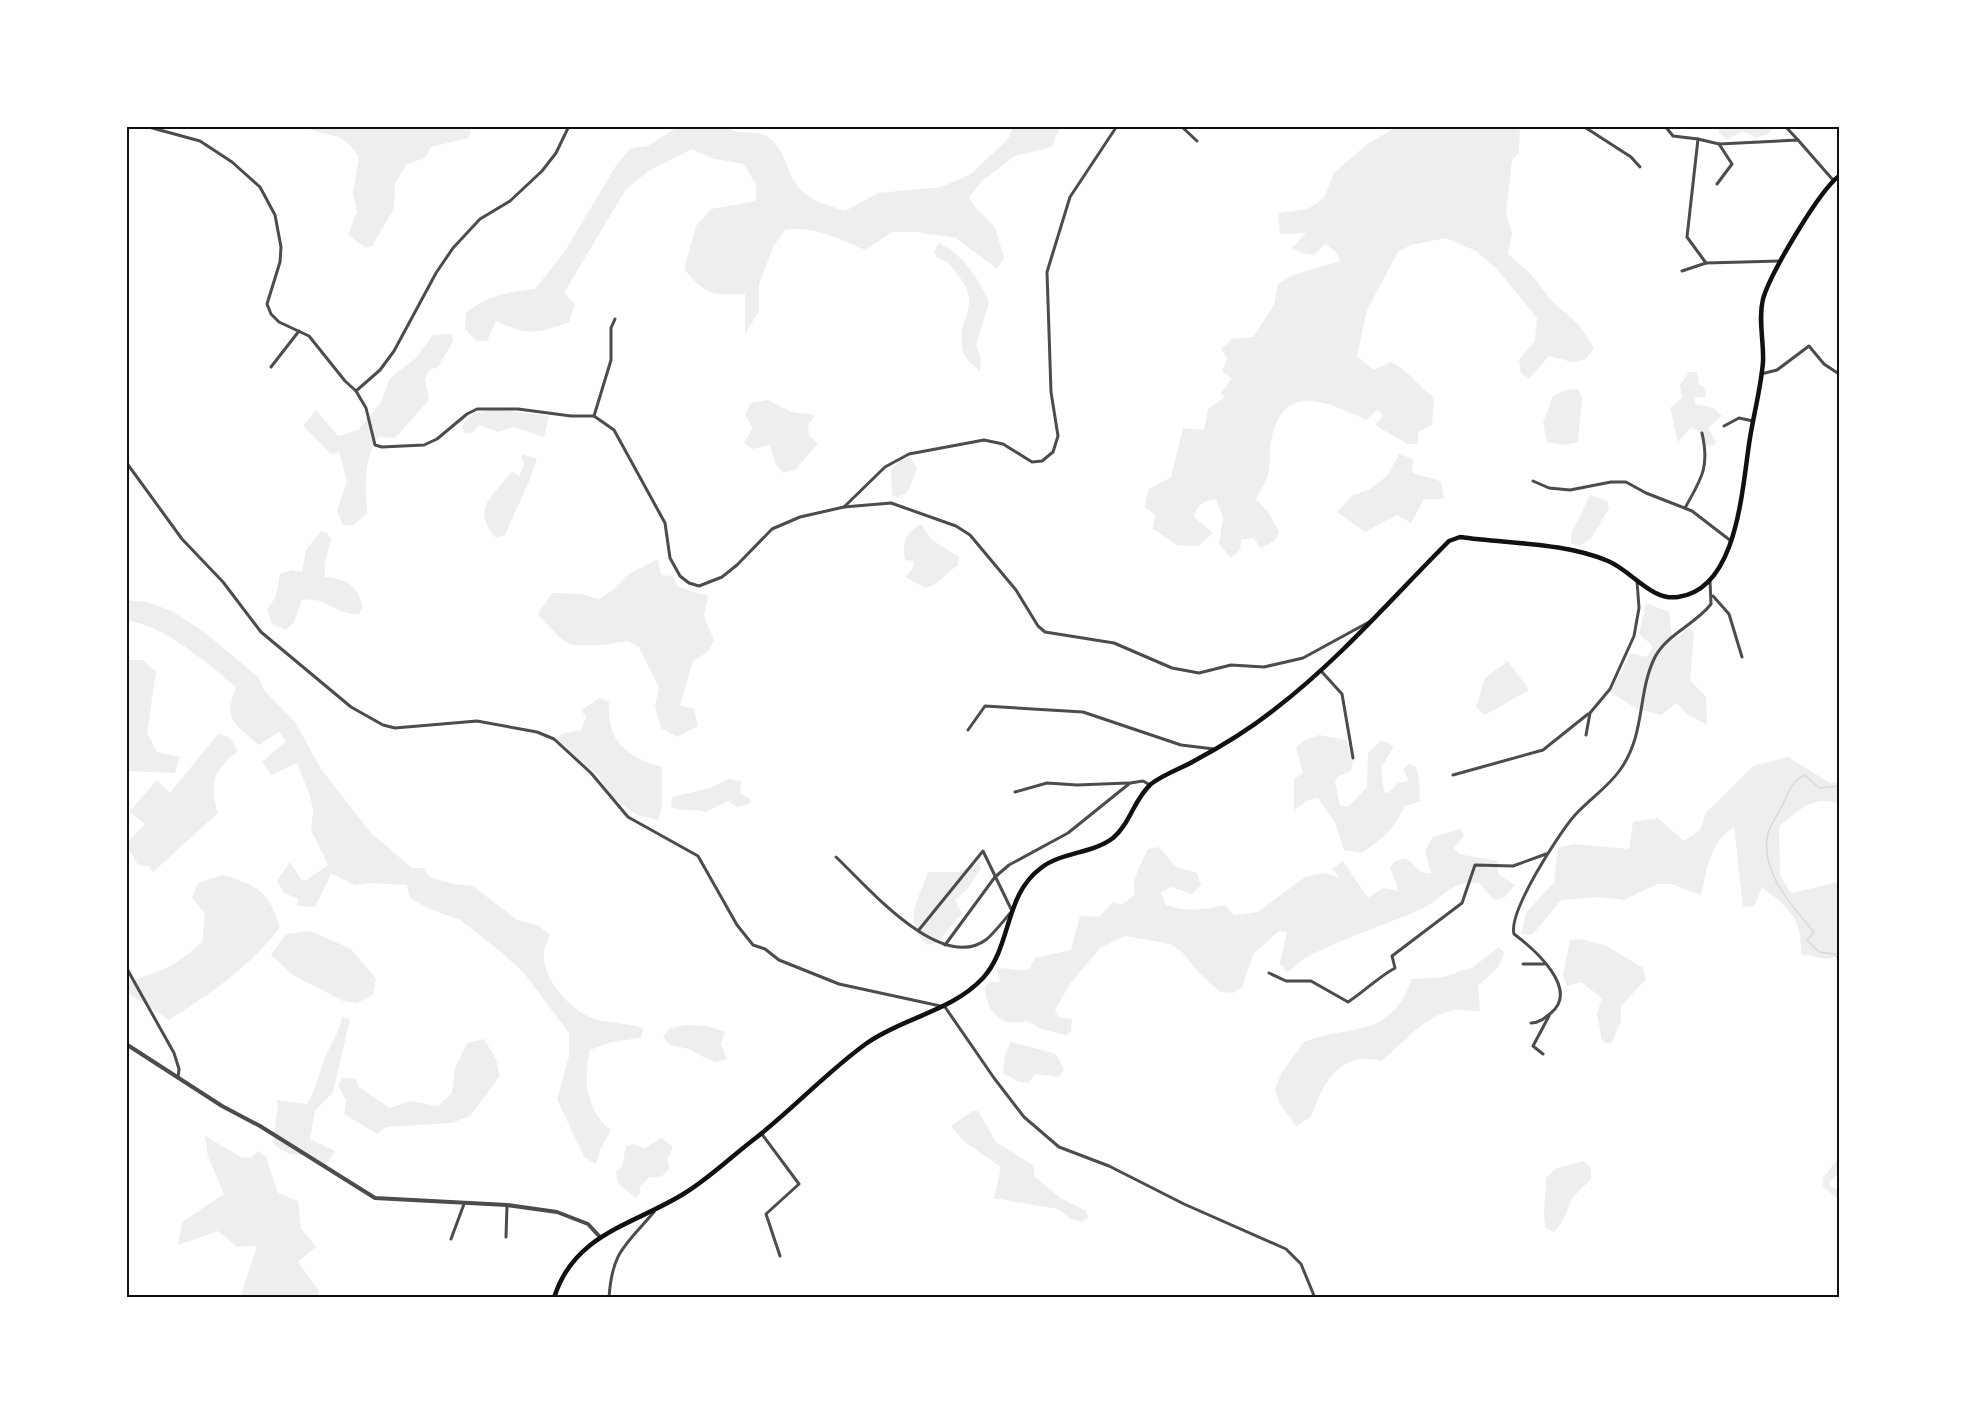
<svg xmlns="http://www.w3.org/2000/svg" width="1965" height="1424" font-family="Quicksand,sans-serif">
<rect width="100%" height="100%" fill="#fff"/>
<g fill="#eee">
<path d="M305,126h166l-2,12 -38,9 -6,11 -18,6 -12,19 -1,25 -21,37 -7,3 -18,-13 9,-23 -4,-19 6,-36c-19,-30 -29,-16 -54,-31z"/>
<path d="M679,126h47c13,11 26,3 40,10 20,10 20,41 36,55 11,11 29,15 43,20l33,-18 63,-6 30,-13 38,-36 4,-12h47l-8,21 -37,9 -32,24 -14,17 5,9 21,21 9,31 -7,11 -41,-31 -40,-6h-24l-27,18c-25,-11 -53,-25 -80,-20l-11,15 -15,39v27l-14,23v-40c-33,2 -40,0 -61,-25l12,-43 15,-17 45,-8v-16l-12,-21 -30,-5 -22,-10 -42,21 -24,19 -62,104 11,11 -6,18c-33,12 -41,14 -73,-1l-9,20h-11l-11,-12 1,-16c21,-18 43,-21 69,-24l30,-38 52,-87 14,-16 17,-2z"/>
<path d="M1398,126h122l-1,27 -7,7 -6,53 6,20 -4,21 23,20 20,26 29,26 14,23 -10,11 -12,2 -23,-6 -20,23 -8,-6 -2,-13 16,-20 2,-22 -41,-50 -20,-17 -30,-13 -35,7 -13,7 -31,58 -10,46 17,14 17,-8c17,8 27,24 43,36l-2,27 -14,7v12h-11l-32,-19 8,-9 -5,-7 -12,11c-41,-19 -83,-39 -95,21 -2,10 0,23 -3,33 -2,8 -8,17 -12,25l12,13 11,20 -4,9 -15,7 -6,-10 -13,2 -1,10 -9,8 -12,-14 4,-26 -7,-19c-13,2 -19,5 -22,18l19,16 -15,13 -21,-1 -24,-16 2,-14 -10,-8 3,-17 23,-13 12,-49 21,2 4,-21 17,-12 -4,-4 11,-15 -10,-6 5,-14 -6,-9 11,-10 21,-2 21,-32 4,-21 15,-9 47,-14 -3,-8 -12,-9 -11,11 -9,-1 -13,-6 14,-15 -26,1 -2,-21 30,-4 16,-11 10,-25 32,-28z"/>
<polygon points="1718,126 1771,126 1773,128 1768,134 1756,138 1743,131 1727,140 1719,133"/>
<path d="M939,243c24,11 39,35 50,59l-13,43 5,14 -1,12c-8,-7 -17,-13 -18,-25 -5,-29 21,-39 -4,-71 -6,-9 -10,-14 -21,-17l-3,-7z"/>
<path d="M452,334l1,7 -15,26 -9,3 -4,9 4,21 -34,38 -17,-1c-15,22 -12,51 -11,76l-13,12h-11l-6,-14 10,-30 -8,-29 -7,3 -29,-29 13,-16 22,26 20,-6 22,-26 10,-26 25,-19 18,-24z"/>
<polygon points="1689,372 1697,372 1699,384 1704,387 1706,397 1694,397 1695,404 1714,408 1722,416 1708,428 1716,442 1713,446 1702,444 1699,432 1691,427 1678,442 1670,408 1682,398 1680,385"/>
<polygon points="1578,389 1582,398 1578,442 1564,445 1547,442 1543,423 1553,396 1567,390"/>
<polygon points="768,400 792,412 815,415 808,425 809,436 818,443 795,470 783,473 775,463 770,445 752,449 744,443 752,428 745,414 751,403"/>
<polygon points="495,409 549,416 544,437 514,427 498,432 479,425 472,433 465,433 462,426 470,415"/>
<path d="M521,454l16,5 -7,20 -25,56 -9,3c-27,-31 -1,-42 16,-67l7,5 5,-11z"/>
<path d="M1399,454l14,5 -1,13c10,6 19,4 29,10l3,17h-20l-13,24 -14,-8 -32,17 -28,-20 16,-17 17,-6 17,-13z"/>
<polygon points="910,458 917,469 907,493 898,497 892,496 891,470 901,460"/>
<polygon points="1590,495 1607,501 1609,508 1591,539 1580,545 1571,544 1571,534"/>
<path d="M921,524l11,16 27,17 -1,9c-15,7 -16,18 -33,22l-20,-11 7,-7 2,-9 -9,-1c-3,-18 1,-27 16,-36z"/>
<path d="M321,531l6,2 4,6 -6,24v14c22,2 32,8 38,30l-4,7c-22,2 -32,-18 -57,-14l-8,22 -8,8 -14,-6 -5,-14 9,-14 4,-22 11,-4 11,2 4,-22z"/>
<polygon points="658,559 661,575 673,576 678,587 708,596 704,616 714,640 708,652 693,661 680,705 694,709 698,726 677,737 661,728 655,706 659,687 639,647 627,641 604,645 571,645 559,637 538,614 552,593 581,594 599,599 613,590 630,573"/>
<path d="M126,600l21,2 25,9 32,21 54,45 6,13 31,32 26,47 50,64 41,35h12l5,9 24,7 20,2 44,34 21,5 12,10c-2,6 -6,13 -6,18 -2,26 26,56 48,65 16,6 34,4 51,10l-2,10 -30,4 -21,8c-7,29 -4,61 21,80l-11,20 -4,14 -12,-7 -27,-58 12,-43v-23l-45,-60 -24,-22 -40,-31 -30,-11 -20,-11 -3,-13 -37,-2 -15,2 -24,-11 -16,33 -18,-1 1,-7 -14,-6 -7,-12 13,-19 11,17 4,2 23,-16 -17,-35 2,-19 -3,-15 -13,-33 -26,12 -9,-13 24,-21 -7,-9 -20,13c-25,-22 -36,-24 -23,-58 -24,-21 -78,-66 -110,-66z"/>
<polygon points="1646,603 1669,612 1673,641 1689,627 1694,634 1690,680 1706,697 1707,725 1687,714 1676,703 1661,715 1637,709 1610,692 1631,653 1647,657 1653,646 1639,634"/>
<polygon points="126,660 143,660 156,672 147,733 157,752 180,757 175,773 126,771"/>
<polygon points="1508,661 1529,690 1485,715 1476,707 1485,678"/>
<path d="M600,698l9,4c-2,40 16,54 53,65v40l-4,13 -21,-5 -25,-18 -15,-23 -41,-33 5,-7 20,-4 5,-13 -5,-7z"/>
<path d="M218,734l12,3 8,14c-25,20 -29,32 -20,62l-65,59 -5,-6 -10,-1 -12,-21 19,-20 -16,-12 28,-32 13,13z"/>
<path d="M1319,735l27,5 7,21 -2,10 -12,5 -4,5 5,24 8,2 19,-20 1,-34 13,-13 13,6 -13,22 3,24 4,1 10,-10 11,-2 -6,-12 6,-5 7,3 3,12 1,22 -16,6c-9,22 -24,33 -42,46l-18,-3 -9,-27 -17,-25 -10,2 -14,10v-31l9,-6 -7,-26 9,-7z"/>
<path d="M1788,757l42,26 9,-1v22c-26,-11 -41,8 -60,22l1,49 11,18 48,-11v74l-12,3 -26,-5c1,-36 -12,-47 -39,-66l-8,18 -11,1 -9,-80c-24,15 -27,42 -33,68l-30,-11h-14l-33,16 -25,-3 -38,3 -28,34 -12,1 5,-22 28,-31 4,-34 17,-4 54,5 4,-27 25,-4 26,23 16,-11 6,-17 47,-47z"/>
<path d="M729,779l12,2 -1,13 11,5 -2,5 -12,3 -8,-6 -24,11c-12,-4 -23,0 -34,-5l1,-10 38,-9z"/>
<path d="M1460,829l4,6 -10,13 5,6 38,7 1,13 17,11 -11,13 -10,2 -15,-17c-31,-3 -37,18 -62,28 -35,15 -73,27 -108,45 -7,3 -14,11 -22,16l-7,-9 7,-31 -8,-1 -25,22 -12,34 -9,6 -13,-1 -22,-20 -16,-20 -12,-8 -45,-8 -24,11 -31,37 -15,26 3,7 14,2 -1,13 -5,3 -25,-6 -14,-8c-26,7 -41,-9 -42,-34l5,-5h11l-5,-13c12,-3 21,4 33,0l6,-11 36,-8 9,-34 19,1 14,-15 8,3 14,-10c-5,-14 7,-33 13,-46l11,-2 17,20 21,6 4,12 -9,9 -21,-7 -10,5 5,13c20,7 38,5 59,0l9,10 24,-3 47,-35 19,-4 16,5 -8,-9 11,-8 25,37 15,-10 16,3 -9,-23 4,-6 12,-4 15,14 10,2 -6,-24 8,-13z"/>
<path d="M978,863l3,5 -13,20 -13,12 7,13 -25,30 -10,2c-25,-26 -9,-42 1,-73h30z"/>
<path d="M222,875c35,10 46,15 58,52 -29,39 -70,67 -111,93l-43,-28v-10c33,-9 50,-16 76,-40l3,-28 -13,-17 6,-14z"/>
<polygon points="310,931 351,949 376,979 373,995 357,1003 343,1001 293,975 271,955 286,934"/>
<polygon points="1581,939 1607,946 1643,968 1646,979 1621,1006 1621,1021 1611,1044 1602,1041 1597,1014 1602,998 1581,982 1567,986 1563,975 1570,940"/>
<path d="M1499,947l6,6 -7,14 -20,19 2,25c-8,1 -16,-2 -24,-1 -31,4 -52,33 -75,51 -42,-12 -59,24 -70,56l-15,9 -17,-24 -4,-13 7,-17 22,-30c48,-19 86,-2 108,-63l32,-2 29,-10z"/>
<path d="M342,1017l8,2 -17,73 -18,19 -5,28 25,12 -9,14 -16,-9 -21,-2 -16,-10 5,-40 -2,-4 31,4c9,-14 11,-28 17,-44 5,-14 16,-28 18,-43z"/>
<polygon points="687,1025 708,1026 725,1032 721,1044 727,1059 716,1062 705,1058 689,1049 670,1045 663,1037 670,1028"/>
<polygon points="484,1039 496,1059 500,1076 470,1116 452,1123 386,1127 377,1134 344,1114 346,1100 338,1085 342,1078 356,1079 359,1087 390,1108 410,1101 438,1106 452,1093 455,1068 467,1043"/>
<polygon points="1011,1042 1056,1054 1064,1069 1059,1077 1035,1074 1029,1082 1022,1083 1003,1074 1005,1054"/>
<polygon points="972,1111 978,1111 996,1142 1034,1166 1034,1176 1062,1199 1085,1210 1089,1218 1081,1222 1071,1219 1058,1209 994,1198 1001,1167 965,1142 951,1126"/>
<polygon points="205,1136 241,1157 251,1158 258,1151 266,1157 278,1193 298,1201 301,1228 316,1247 298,1262 319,1291 317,1298 240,1298 257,1246 237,1247 218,1231 178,1245 182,1222 224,1194 208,1157"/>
<polygon points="661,1138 673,1147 667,1160 670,1168 661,1177 650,1177 640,1186 640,1193 635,1198 618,1183 616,1172 622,1166 626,1146 634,1144 645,1148"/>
<polygon points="1839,1157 1839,1173 1830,1182 1830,1186 1839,1190 1839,1200 1823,1187 1823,1178"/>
<path d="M1584,1161l7,7v11l-18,18 -11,25 -8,10 -8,-4c-5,-16 1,-33 0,-50l11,-10z"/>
</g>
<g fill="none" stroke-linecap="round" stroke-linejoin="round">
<path stroke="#d9d9d9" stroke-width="1.5" d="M1839,786l-20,2 -14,-13c-15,7 -17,20 -24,33 -4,8 -10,16 -13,25 -9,38 24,73 46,99l-7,8 12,12 16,2 4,8"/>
<g stroke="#4c4c4c" stroke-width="3">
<polyline points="145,126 200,141 232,162 260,187 275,215 281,247 280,262 267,304 271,314 279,322 309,336 345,381 356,391 366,408 375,445 382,447 424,445 437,439 467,414 477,409 518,409 571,416 594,416 614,430 665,523 670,558 680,576 689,583 699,586 722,577 737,565 772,529 800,517 844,507 891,503 956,526 970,535 1016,590 1038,626 1045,632 1114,643 1172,668 1199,673 1231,665 1264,667 1303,658 1369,622"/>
<polyline points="1181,126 1197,141"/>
<polyline points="1583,126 1631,157 1640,167"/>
<polyline points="1665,126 1673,136 1698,139 1687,237 1706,263"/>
<polyline points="1785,126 1798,140"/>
<polyline points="1698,139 1719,144 1798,140 1833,180"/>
<polyline points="1717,184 1732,164 1719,144"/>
<polyline points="1682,271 1706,263 1781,261"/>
<polyline points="271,367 299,331"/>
<polyline points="1761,374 1777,370 1809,346 1824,364 1839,374"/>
<polyline points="356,391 380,370 394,351 436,273 453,248 480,219 510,201 542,171 556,153 569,126"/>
<polyline points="594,416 611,360 611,328 615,319"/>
<polyline points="1724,426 1739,418 1753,421"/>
<polyline points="126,462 182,539 223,582 261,632 351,707 383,725 395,728 477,721 537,732 554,739 591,773 628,817 698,856 737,925 753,945 765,949 779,960 839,984 945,1007 994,1078 1024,1117 1059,1147 1109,1166 1184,1204 1286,1249 1301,1264 1315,1298"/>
<polyline points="1533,481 1549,488 1570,490 1611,482 1626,482 1646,493 1692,511 1731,541"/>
<polyline points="844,507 885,467 909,454 984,440 1003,444 1032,462 1042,461 1053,452 1058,436 1051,392 1047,272 1070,197 1117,126"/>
<path d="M1685,508c16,-29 25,-40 17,-75"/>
<polyline points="1713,596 1729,614 1742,657"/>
<polyline points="1322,672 1342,694 1353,758"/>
<polyline points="968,730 985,706 1083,712 1181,745 1214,749"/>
<polyline points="1586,735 1590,713 1610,689 1634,636 1639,608 1637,581"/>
<polyline points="1453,775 1543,750 1588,714"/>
<polyline points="1015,792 1047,783 1077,785 1128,783"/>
<path d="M836,857c30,28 105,118 151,82 9,-8 17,-19 25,-28l-29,-60 -65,80"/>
<polyline points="945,945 995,877 1009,865 1068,833 1130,783 1143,781 1150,785"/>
<polyline points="1523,964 1544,964"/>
<polyline points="126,967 174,1053 179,1069 178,1078"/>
<path d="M1269,973l17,8h25l37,21c17,-11 29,-24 47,-34l-3,-12 70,-53 13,-38 38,1 33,-12"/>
<path d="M1531,1023c8,0 14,-5 20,-10 29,-24 -17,-64 -37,-79 -6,-22 45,-101 61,-119 15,-16 33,-28 45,-45 26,-36 17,-77 35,-113 12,-23 41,-33 56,-53l-1,-23"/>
<polyline points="1543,1054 1533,1046 1549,1016"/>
<polyline points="761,1133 799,1184 766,1214 780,1256"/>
<polyline points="506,1237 507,1205"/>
<polyline points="451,1239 464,1204"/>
<path d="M609,1298c3,-47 16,-52 45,-86"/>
</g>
<polyline stroke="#4c4c4c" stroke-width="4" points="126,1044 222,1106 260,1126 375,1198 507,1205 557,1212 588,1224 600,1237"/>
<path stroke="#111" stroke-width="4.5" d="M554,1298c20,-65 80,-73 131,-105 26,-16 48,-38 72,-56 38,-30 71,-66 110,-94 37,-26 84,-31 116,-65 29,-32 21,-83 58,-110 20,-16 51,-14 72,-30 17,-14 21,-39 38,-54 13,-10 29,-15 43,-23 28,-15 56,-32 81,-52 64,-49 117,-111 174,-168l11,-4c48,7 103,5 148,24 24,10 43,40 70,36 61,-8 64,-112 72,-159 4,-25 11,-51 13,-76 1,-20 -5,-43 0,-63 7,-25 56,-108 76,-123"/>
</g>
<rect width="1965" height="1424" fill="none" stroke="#ffffff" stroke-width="255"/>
<rect x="128" y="128" width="1710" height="1168" fill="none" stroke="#111" stroke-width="2"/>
</svg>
